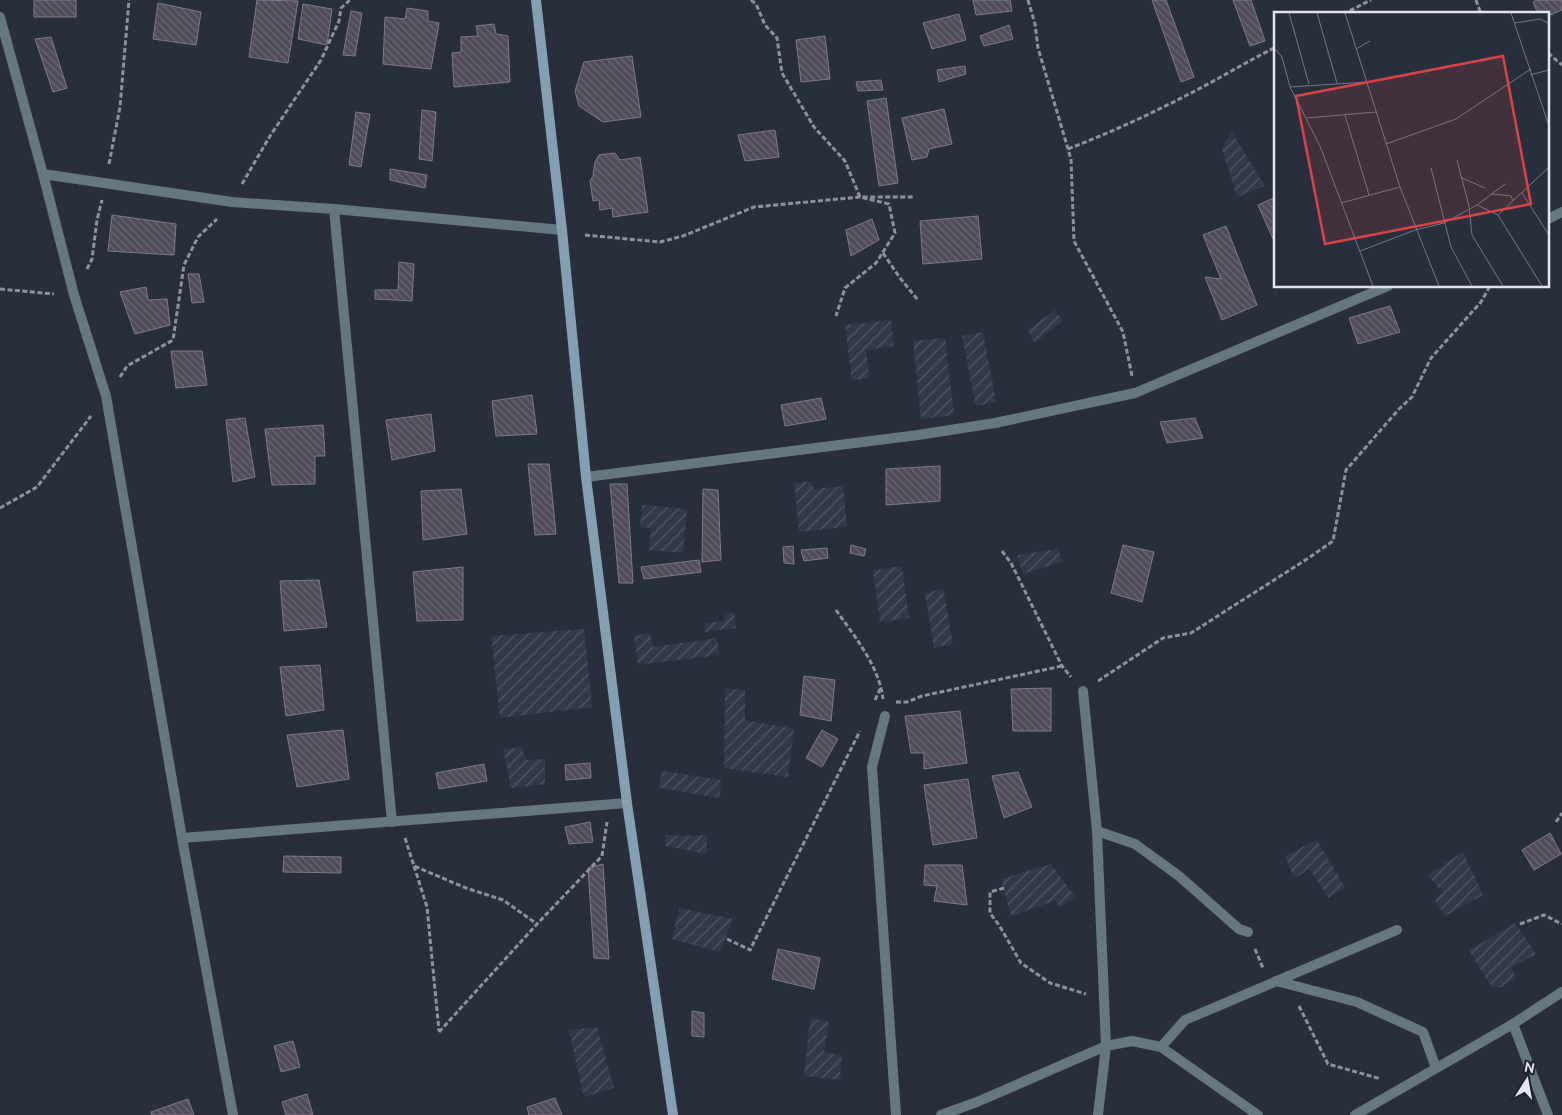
<svg xmlns="http://www.w3.org/2000/svg" width="1562" height="1115" font-family="Ubuntu,sans-serif">
<defs>
<pattern id="industrial-furrows" width="10" height="10" patternUnits="userSpaceOnUse" patternTransform="scale(1.25)"><rect width="10" height="10" fill="#32394b"/><path d="M-1 1l2-2M0 10L10 0M9 11l2-2" fill="none" stroke="#505665"/></pattern>
<pattern id="building-back-hatch" width="6" height="6" patternUnits="userSpaceOnUse" patternTransform="scale(1.25)"><rect width="6" height="6" fill="#504b59"/><path d="M-1 5l2 2M0 0l6 6M5-1l2 2" fill="none" stroke="#696571"/></pattern>
</defs>
<rect width="100%" height="100%" fill="#292e3c"/>
<g fill="url(#industrial-furrows)">
<polygon points="1232,132 1265,186 1237,197 1222,149"/>
<polygon points="1055,310 1063,321 1034,343 1028,330"/>
<polygon points="891,320 894,346 866,350 869,378 852,380 845,325"/>
<polygon points="983,332 996,402 976,406 962,336"/>
<polygon points="945,338 954,415 921,419 913,341"/>
<polygon points="810,481 814,489 843,486 847,527 799,532 794,483"/>
<polygon points="642,505 687,509 683,553 649,550 651,528 640,527"/>
<polygon points="1058,549 1062,562 1023,574 1017,555"/>
<polygon points="902,566 909,618 880,622 873,570"/>
<polygon points="943,588 953,644 934,648 925,594"/>
<polygon points="734,612 736,628 705,632 704,623 724,621 725,613"/>
<polygon points="584,629 592,707 500,718 491,636"/>
<polygon points="650,633 653,647 717,638 719,655 638,665 634,636"/>
<polygon points="725,688 745,690 745,720 794,729 788,777 724,768"/>
<polygon points="522,747 526,760 545,759 545,784 511,788 503,749"/>
<polygon points="662,771 721,780 720,798 659,788"/>
<polygon points="665,835 688,836 707,835 707,854 665,846"/>
<polygon points="1317,840 1345,887 1329,898 1309,869 1294,879 1285,856"/>
<polygon points="1463,852 1483,895 1445,916 1434,899 1443,893 1428,875"/>
<polygon points="1051,864 1076,898 1059,907 1056,900 1011,916 1001,879"/>
<polygon points="679,908 733,919 720,952 672,939"/>
<polygon points="1515,923 1536,954 1512,967 1516,978 1502,987 1492,988 1469,950"/>
<polygon points="810,1018 829,1022 824,1052 842,1055 840,1080 804,1076"/>
<polygon points="597,1027 614,1088 584,1097 569,1030"/>
</g>
<g fill="url(#building-back-hatch)" stroke="#7f7989">
<rect x="34" y="0" width="42" height="17"/>
<polygon points="257,0 298,1 288,63 249,57"/>
<polygon points="973,0 1010,0 1012,11 976,15"/>
<polygon points="1152,0 1166,0 1194,77 1181,82"/>
<polygon points="1233,0 1251,0 1265,41 1250,46"/>
<polygon points="1537,0 1562,0 1562,10 1548,16 1548,14 1538,14 1533,2"/>
<polygon points="158,3 201,12 196,45 153,39"/>
<polygon points="303,4 332,9 327,45 298,39"/>
<polygon points="407,8 428,11 428,21 439,23 431,69 383,64 385,17 405,19"/>
<polygon points="351,11 362,13 355,56 343,55"/>
<polygon points="959,14 966,40 932,49 923,23"/>
<polygon points="494,24 496,34 508,36 510,82 454,87 452,53 461,52 461,37 478,36 476,26"/>
<polygon points="1009,25 1013,39 984,46 980,36"/>
<polygon points="825,36 830,79 801,82 796,40"/>
<polygon points="51,37 67,88 53,92 35,39"/>
<polygon points="632,56 641,117 603,122 579,106 575,91 584,62"/>
<polygon points="965,66 966,74 939,82 937,70"/>
<polygon points="881,80 883,90 858,91 856,82"/>
<polygon points="886,98 898,183 879,186 867,101"/>
<polygon points="944,109 952,144 929,149 927,157 912,160 902,118"/>
<polygon points="422,110 436,112 432,161 419,159"/>
<polygon points="356,112 370,114 361,167 349,165"/>
<polygon points="775,130 779,157 745,161 738,135"/>
<polygon points="615,153 620,160 640,157 648,212 613,217 612,208 600,210 599,200 593,201 590,181 593,176 595,162 599,155"/>
<polygon points="390,169 427,175 425,188 390,180"/>
<polygon points="1276,197 1276,240 1274,241 1258,205"/>
<polygon points="112,215 176,224 174,255 108,251"/>
<polygon points="978,216 982,259 923,264 920,221"/>
<polygon points="872,219 879,240 851,256 846,230"/>
<polygon points="1226,226 1257,305 1222,320 1205,277 1221,279 1203,235"/>
<polygon points="399,262 414,264 412,301 375,299 375,290 398,290"/>
<polygon points="188,274 199,274 204,302 192,303"/>
<polygon points="146,287 148,300 167,299 170,325 135,334 120,292"/>
<polygon points="1390,306 1400,332 1358,344 1349,318"/>
<polygon points="171,351 202,351 207,385 176,388"/>
<polygon points="532,395 537,434 496,436 492,401"/>
<polygon points="821,398 826,419 785,426 781,405"/>
<polygon points="431,414 435,451 392,460 386,420"/>
<polygon points="245,418 255,477 233,482 226,420"/>
<polygon points="1195,418 1203,438 1167,443 1160,422"/>
<polygon points="323,425 325,456 315,456 315,484 272,485 265,429"/>
<polygon points="528,464 549,464 556,534 535,535"/>
<polygon points="940,466 940,501 886,505 886,469"/>
<polygon points="610,484 627,484 633,583 619,583"/>
<polygon points="461,489 467,534 423,540 421,491"/>
<polygon points="703,489 718,490 721,560 702,562"/>
<polygon points="851,545 866,549 864,556 850,553"/>
<polygon points="1123,545 1154,552 1142,602 1111,593"/>
<polygon points="793,546 794,564 784,563 783,547"/>
<polygon points="827,548 828,558 804,561 801,550"/>
<polygon points="699,560 701,572 644,579 641,567"/>
<polygon points="463,567 463,620 417,621 413,572"/>
<polygon points="319,580 327,627 284,631 280,581"/>
<polygon points="320,665 324,710 286,716 280,667"/>
<polygon points="804,676 835,680 831,721 800,715"/>
<polygon points="1051,688 1051,731 1013,731 1011,689"/>
<polygon points="960,711 967,763 924,769 924,753 911,753 905,716"/>
<polygon points="343,730 349,779 297,787 287,735"/>
<polygon points="822,730 838,739 822,767 806,758"/>
<polygon points="590,763 591,778 566,780 565,765"/>
<polygon points="484,764 487,781 439,789 436,773"/>
<polygon points="1018,772 1032,807 1004,818 992,776"/>
<polygon points="968,779 977,838 933,845 924,785"/>
<polygon points="590,822 593,842 569,844 565,827"/>
<polygon points="1550,833 1561,854 1534,870 1522,850"/>
<polygon points="284,856 341,857 341,873 283,872"/>
<polygon points="603,864 609,959 594,958 588,868"/>
<polygon points="925,865 962,865 967,905 934,901 937,886 924,885"/>
<polygon points="778,949 820,958 814,989 772,979"/>
<polygon points="692,1011 704,1013 704,1037 692,1036"/>
<polygon points="293,1041 300,1067 281,1072 274,1046"/>
<polygon points="307,1094 313,1115 286,1115 282,1102"/>
<polygon points="555,1098 562,1115 529,1115 527,1107"/>
<polygon points="188,1099 194,1115 152,1115 151,1112"/>
</g>
<g fill="none" stroke-linecap="round" stroke-linejoin="round">
<g stroke="#8e929d" stroke-width="3" stroke-dasharray="5 2.5" stroke-linecap="butt">
<polyline points="751,0 756,4 765,25 777,38 782,73 814,127 845,161 860,197 889,204 895,233 876,263 845,288 836,316"/>
<polyline points="1028,0 1035,24 1038,48 1071,159 1074,241 1123,332 1132,376"/>
<polyline points="1476,0 1481,14"/>
<polyline points="1343,14 1371,0"/>
<polyline points="1548,53 1562,65"/>
<path d="M1068,149c41,-16 81,-34 119,-54 30,-15 59,-33 89,-48"/>
<polyline points="109,164 120,107 129,0"/>
<polyline points="242,184 270,136 321,60 339,21 341,8 350,0"/>
<polyline points="585,235 660,242 683,236 754,207 860,197 914,197"/>
<polyline points="883,253 900,278 918,300"/>
<polyline points="87,269 92,259 97,220 102,200"/>
<polyline points="0,289 54,294"/>
<polyline points="120,377 127,366 173,340 184,265 198,237 217,219"/>
<polyline points="0,508 37,487 91,416"/>
<polyline points="1002,551 1011,563 1062,666 1071,677"/>
<path d="M836,610c19,27 43,56 47,89"/>
<polyline points="1098,681 1163,638 1191,633 1307,559 1333,541 1346,470 1399,409 1412,397 1431,358 1481,302 1490,286"/>
<polyline points="875,700 881,687"/>
<polyline points="896,702 907,702 922,696 1062,666"/>
<polyline points="1556,822 1562,813"/>
<polyline points="405,838 414,866 466,888 503,900 537,924"/>
<polyline points="414,866 427,907 439,1031"/>
<polyline points="1004,888 990,892 990,913 999,925 1021,963 1050,983 1086,994"/>
<polyline points="1520,924 1544,915 1562,924"/>
<polyline points="727,939 750,950 860,731"/>
<polyline points="1255,949 1263,968"/>
<polyline points="1299,1006 1328,1064 1381,1079"/>
<polyline points="439,1032 537,924 602,856 607,822"/>
</g>
<g stroke="#667781" stroke-width="10">
<polyline points="0,17 43,174 74,295 106,396 182,838 233,1115"/>
<polyline points="43,174 232,202 334,209 562,230"/>
<polyline points="334,209 392,822"/>
<polyline points="1548,219 1562,212"/>
<polyline points="586,477 918,435 995,423 1135,393 1388,286"/>
<polyline points="1083,691 1097,831 1106,1046 1098,1115"/>
<polyline points="885,716 872,767 896,1115"/>
<polyline points="1097,831 1135,844 1179,876 1239,929 1248,932"/>
<polyline points="182,838 627,803"/>
<polyline points="1276,981 1357,1002 1423,1032 1436,1068"/>
<polyline points="1513,1024 1548,1115"/>
<polyline points="1161,1047 1185,1020 1397,930"/>
<polyline points="941,1115 977,1102 1106,1046 1132,1041 1161,1047 1258,1115"/>
<polyline points="1355,1115 1513,1024 1562,992"/>
</g>
<polyline stroke="#849fb0" stroke-width="10" points="536,0 562,230 586,477 627,803 673,1115"/>
</g>
<g transform="translate(1274 12)">
<rect width="275" height="275" fill="#292e3c"/>
<path fill="none" stroke="#737884" stroke-width="1" d="M15,1l20,71M43,1l20,70M71,1l55,174 39,99M237,1l38,113M241,11l25,-4 8,4M0,36l8,9 8,30 30,59 53,140M82,37l14,-8M256,63l19,-5M16,75l77,-5M71,103l24,80M32,106l70,-6M112,132l70,-25 75,-50M183,148l12,46 3,29 31,51M157,156l20,79 21,39M188,166l23,10M248,181l27,42M217,182l20,2 2,5M67,191l59,-16M203,193l28,-21M224,203l51,-48M86,239l55,-21 29,-7 33,-18 21,10 44,71"/>
<path fill="#d84446" fill-opacity="0.15" stroke="#d84446" stroke-width="2.5" d="M229,44l28,148 -206,40 -29,-148z"/>
<rect width="275" height="275" fill="none" stroke="#e3e6ef" stroke-width="2.5"/>
</g>
<g transform="translate(1527 1080) rotate(11)" stroke="#202531" stroke-width="4" paint-order="stroke">
<path d="M0-4L9 19L0 12L-9 19Z" fill="#e3e6ef"/>
<text y="-8" font-size="14" font-weight="bold" text-anchor="middle" fill="#e3e6ef">N</text>
</g>
</svg>
